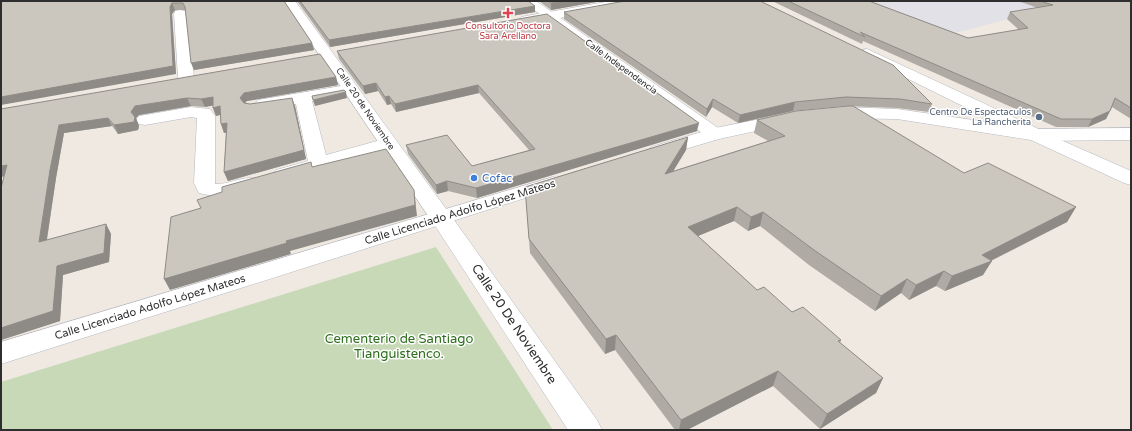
<svg xmlns="http://www.w3.org/2000/svg" width="1132" height="431" font-family="'Varela Round',sans-serif">
<rect width="100%" height="100%" fill="#efe9e1"/>
<polygon fill="#e3e1e8" points="853,1 1131,1 1039,11 944,36"/>
<polygon fill="#c8d9b8" points="436,247 553,430 1,430 1,382"/>
<g fill="none" stroke-linecap="round" stroke-linejoin="round">
<defs>
<g id="minor">
<polygon points="611,1 638,1 636,4 632,5 526,24 521,23 519,20 521,17 526,16"/>
<polygon points="180,10 185,11 186,14 194,77 192,80 186,82 180,80 178,77 174,14 175,11"/>
<polygon points="867,49 1043,131 1045,135 1043,139 1036,141 1029,139 862,56 860,53 862,50"/>
<polygon points="341,86 347,88 349,91 347,94 312,101 326,155 388,138 395,140 397,144 395,148 327,168 326,169 283,180 276,178 273,174 276,170 308,161 296,104 264,109 258,108 255,104 258,100"/>
<path d="M191,107l19,2 5,7v68c14,1 28,-9 42,-5l3,4 -3,4c-21,7 -36,12 -58,6l-5,-10 3,-65 -6,-1 -46,8 -6,-1 -3,-4 3,-4 6,-1z"/>
<polygon points="441,211 449,213 597,420 602,430 568,430 430,218 433,213"/>
</g>
<g id="tertiary">
<polygon points="283,1 295,1 449,213 452,218 449,223 441,225 433,223"/>
<polygon points="522,1 536,1 721,130 724,134 721,138 715,140 709,138"/>
<polygon points="1131,128 1131,140 1036,141 1029,139 1027,135 1029,131 1036,129"/>
</g>
<g id="secondary">
<polygon points="844,107 897,109 1036,129 1131,171 1131,185 1124,183 1031,140 897,119 834,118 828,117 825,113 828,109"/>
<polygon points="786,114 792,115 795,119 792,123 719,139 658,157 651,155 648,151 651,147 715,128"/>
<polygon points="553,177 560,179 563,183 560,187 1,364 1,342"/>
</g>
</defs>
<use href="#minor" stroke="#b4b7c1" stroke-width="1"/>
<use href="#tertiary" stroke="#b4b7c1" stroke-width="1"/>
<use href="#secondary" stroke="#b4b7c1" stroke-width="1"/>
<use href="#minor" fill="#fff" fill-rule="evenodd"/>
<use href="#tertiary" fill="#fff" fill-rule="evenodd"/>
<use href="#secondary" fill="#fff" fill-rule="evenodd"/>
</g>
<g fill="#afaba4">
<polygon points="1,1 284,1 312,43 314,50 194,70 185,10 175,10 172,14 176,74"/>
<polygon points="297,1 528,1 535,6 535,12 330,47"/>
<polygon points="539,1 602,1 551,10"/>
<polygon points="772,1 869,1 968,38 1019,30 1007,19 1010,12 1038,8 1018,1 1131,1 1131,119 1112,107 1106,119 1088,127 1056,127 863,41 862,44"/>
<polygon points="564,12 932,104 929,112 897,108 844,106 793,111 738,123 712,107 706,117 564,19"/>
<polygon points="337,51 697,131 477,198 448,191 437,194 408,154 406,145 472,166 529,150 479,93 396,112 391,104 387,105 378,91 365,94 339,59"/>
<polygon points="336,77 338,85 247,101 244,103 250,104 295,106 306,159 228,181 224,172 226,132 224,133 221,124 220,115 216,116 213,108 213,105 205,107 191,106 139,115 136,118 139,126 138,130 118,134 112,126 64,133 56,178 47,240 106,224 111,234 109,262 63,275 60,321 1,340 1,188 4,176 1,177 1,109"/>
<polygon points="757,120 964,173 1076,207 1067,222 991,261 983,275 945,291 936,286 909,300 901,293 875,311 809,265 760,226 748,231 734,221 698,236 757,290 792,312 841,340 840,343 883,378 876,393 820,429 773,386 687,430 675,430 615,350 605,354 530,253 525,187 688,137 686,150 673,171 768,141 754,133"/>
</g>
<g fill="#8e8b86">
<polygon points="563,1 602,1 551,10 551,3"/>
<polygon points="172,3 175,10 172,14 176,74 1,105 1,97 170,7"/>
<polygon points="535,6 535,12 330,47 329,40"/>
<polygon points="312,43 314,50 194,70 191,63"/>
<polygon points="336,77 338,85 247,101 242,106 240,98 244,93"/>
<polygon points="376,83 378,91 365,94 363,86"/>
<polygon points="478,85 479,93 396,112 395,104"/>
<polygon points="346,92 347,98 315,106 313,100"/>
<polygon points="389,96 391,104 387,105 385,97"/>
<polygon points="213,97 216,105 205,107 201,99"/>
<polygon points="187,98 191,106 139,115 136,118 139,126 138,130 118,134 114,125 131,112 135,106"/>
<polygon points="292,98 295,106 306,159 228,181 224,172"/>
<polygon points="713,99 712,107 706,117 707,109"/>
<polygon points="795,102 793,111 738,123 740,115"/>
<polygon points="220,106 223,114 216,116 213,108"/>
<polygon points="1110,111 1106,119 1088,127 1092,119"/>
<polygon points="108,118 112,126 64,133 56,178 45,251 39,242 50,170 59,125"/>
<polygon points="227,123 230,132 224,133 221,124"/>
<polygon points="699,123 697,131 477,198 476,188"/>
<polygon points="688,137 686,150 663,188 665,174"/>
<polygon points="7,165 13,174 1,177 1,166"/>
<polygon points="447,181 448,191 437,194 436,185"/>
<polygon points="414,190 417,216 290,251 291,254 170,290 164,279"/>
<polygon points="737,207 734,221 686,241 688,227"/>
<polygon points="1076,207 1067,222 988,262 992,261 983,275 945,291 952,276 982,255"/>
<polygon points="763,212 760,226 748,231 751,217"/>
<polygon points="106,224 111,234 109,262 63,275 60,321 1,340 1,328 57,266"/>
<polygon points="944,271 936,286 909,300 916,285"/>
<polygon points="907,279 901,293 875,311 881,296"/>
<polygon points="616,335 615,350 605,354 606,339"/>
<polygon points="778,371 773,386 687,430 679,430 681,420"/>
<polygon points="883,378 876,393 820,429 827,414"/>
</g>
<g fill="#cbc7bf" stroke="#8e8b86">
<polygon points="1,1 284,1 312,43 191,63 185,7 183,3 172,3 170,7 173,66 1,97"/>
<polygon points="300,1 528,1 535,6 329,40"/>
<polygon points="548,1 563,1 551,3"/>
<polygon points="625,1 760,1 893,65 932,104 900,99 846,97 795,102 740,115 713,99 707,109 564,12"/>
<polygon points="788,1 869,1 968,38 1028,28 1010,12 1053,5 1040,1 1131,1 1131,108 1115,98 1110,111 1092,119 1061,119 860,32 865,37"/>
<polygon points="547,14 699,123 476,188 447,181 436,185 406,145 447,135 472,166 535,149 478,85 395,104 389,96 385,97 376,83 363,86 337,51"/>
<polygon points="320,54 336,77 244,93 240,98 244,103 250,104 292,98 304,150 224,172 227,123 221,124 220,106 213,108 213,97 201,99 187,98 135,106 131,112 135,117 134,122 114,125 108,118 59,125 50,170 39,242 106,224 104,253 57,266 53,311 1,328 1,188 7,165 1,166 1,109"/>
<polygon points="344,90 346,92 313,100 312,96"/>
<polygon points="848,106 853,106 964,173 988,163 1076,207 982,255 992,261 952,276 944,271 916,285 907,279 881,296 814,250 763,212 751,217 737,207 688,227 757,290 764,287 792,312 803,307 841,340 838,341 883,378 827,414 778,371 681,420 616,335 606,339 529,239 525,187 688,137 665,174 785,136 757,120 796,111"/>
<polygon points="386,149 414,190 415,205 286,241 287,243 164,279 171,217 201,208 197,200 222,192 222,187 311,162 312,167"/>
</g>
<path fill="#e0444e" stroke="#fff" stroke-width="1.5" d="M506 7h4v4h4v4h-4v4h-4v-4h-4v-4h4z"/>
<circle fill="#5c6f8a" stroke="#fff" stroke-width="1.5" cx="1039" cy="117" r="4"/>
<circle fill="#3f7fe0" stroke="#fff" stroke-width="1.5" cx="474" cy="178" r="4"/>
<g text-anchor="middle" dominant-baseline="central" stroke-width="3" stroke-linejoin="round" paint-order="stroke">
<g font-size="9" fill="#be3a42" stroke="#fff">
<text x="508" y="26">Consultorio Doctora<tspan x="508" dy="10">Sara Arellano</tspan></text>
</g>
<g font-size="9" fill="#2e2e2e" stroke="#fff">
<text transform="translate(621 67) rotate(36)">Calle Independencia</text>
<text transform="translate(365 109) rotate(56)">Calle 20 de Noviembre</text>
</g>
<g font-size="9" fill="#4e5e75" stroke="#fff" text-anchor="end">
<text x="1031" y="112">Centro De Espectaculos<tspan x="1031" dy="10">La Rancherita</tspan></text>
</g>
<g font-size="11" fill="#366cbe" stroke="#fff" text-anchor="start">
<text x="482" y="178">Cofac</text>
</g>
<g font-size="11" fill="#2e2e2e" stroke="#fff">
<text transform="translate(460 212) rotate(-17)">Calle Licenciado Adolfo López Mateos</text>
<text transform="translate(150 307) rotate(-17)">Calle Licenciado Adolfo López Mateos</text>
</g>
<g font-size="13" fill="#2e2e2e" stroke="#fff">
<text transform="translate(514 324) rotate(56)">Calle 20 De Noviembre</text>
</g>
<g font-size="13" fill="#2c6e1b" stroke="#fff">
<text x="399" y="339">Cementerio de Santiago<tspan x="399" dy="15">Tianguistenco.</tspan></text>
</g>
</g>
<rect width="1132" height="431" fill="none" stroke="#2e2e2e" stroke-width="4"/>
</svg>
